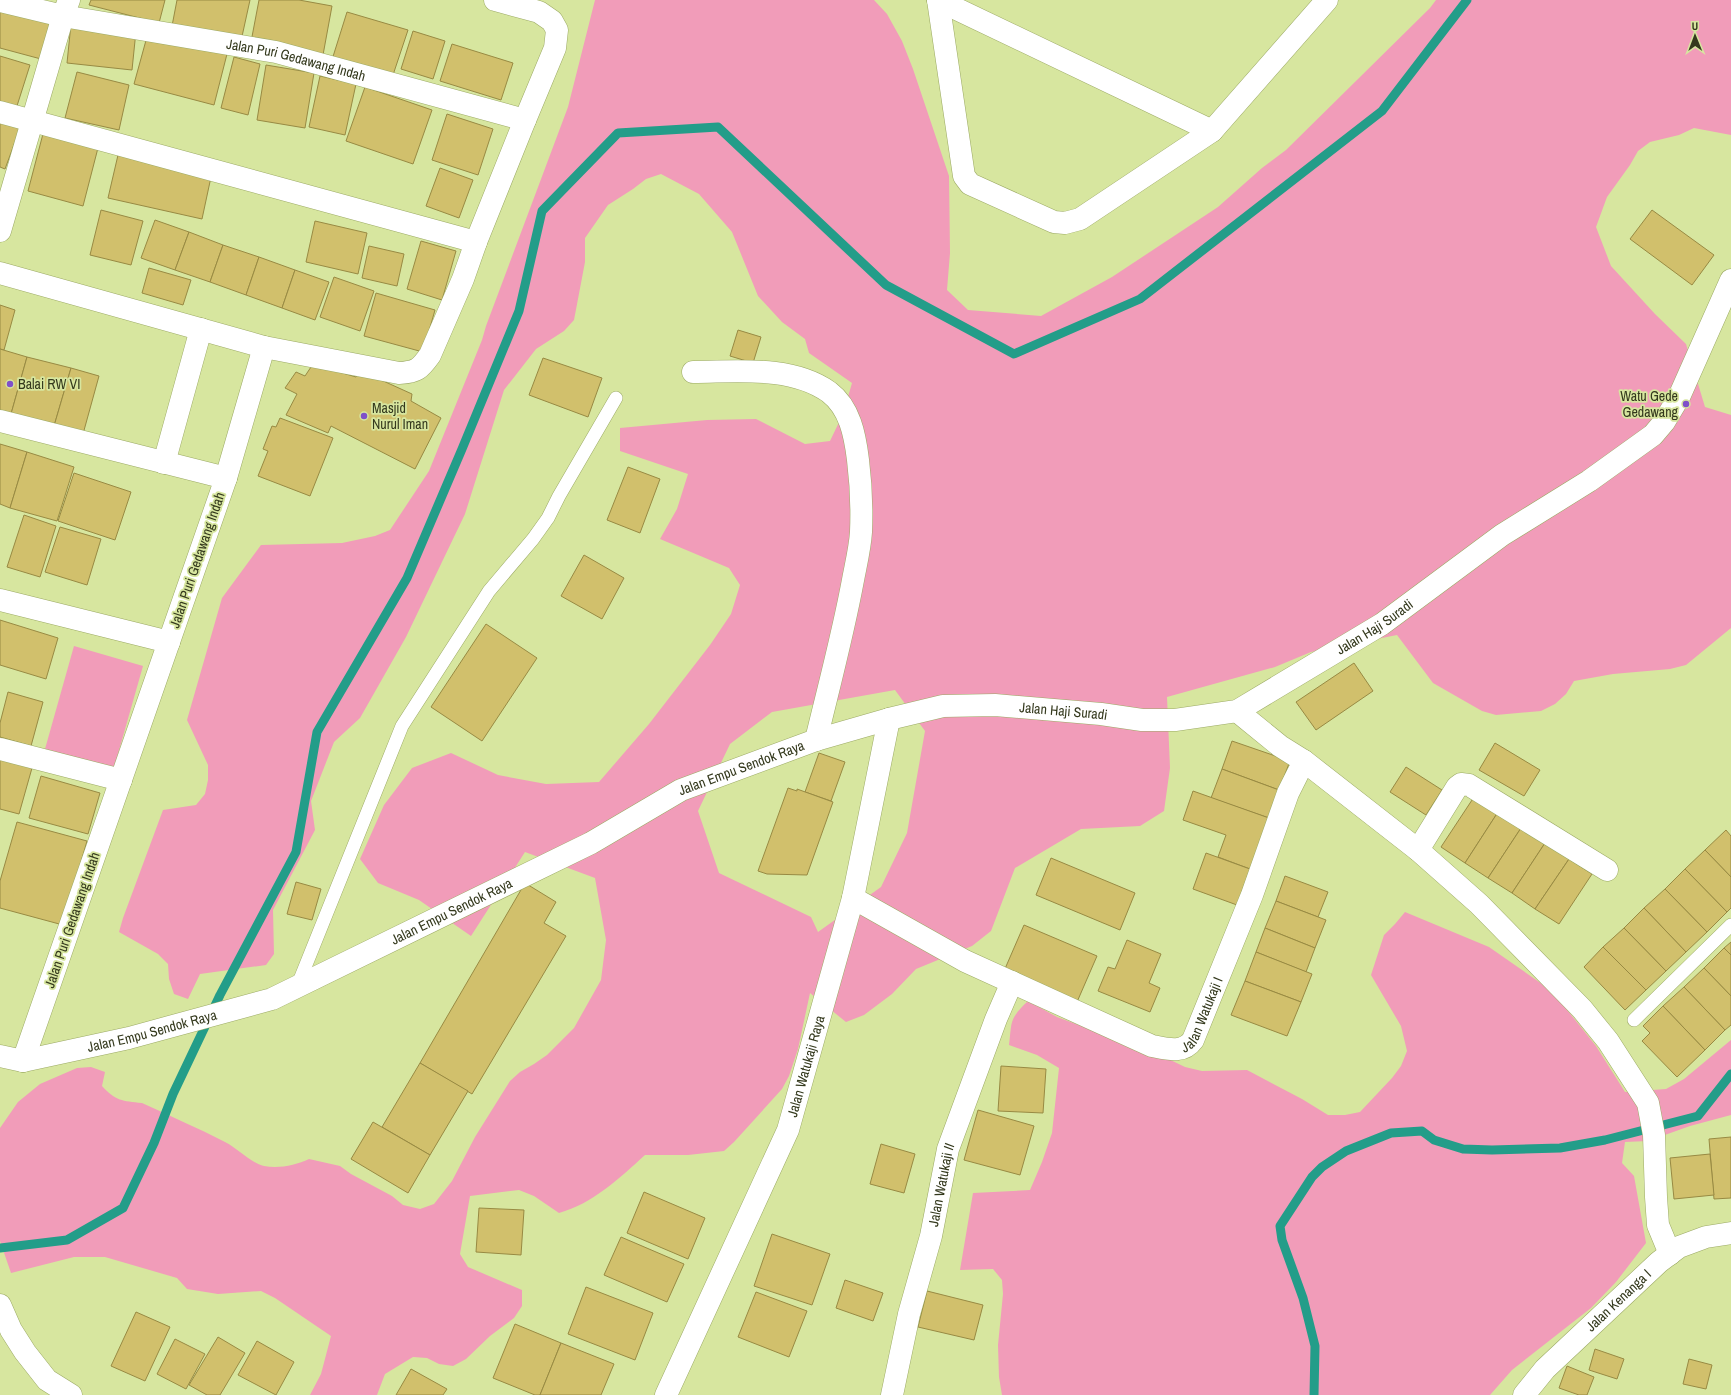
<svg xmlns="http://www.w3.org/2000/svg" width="1731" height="1395" font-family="'Archivo Narrow',sans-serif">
<rect width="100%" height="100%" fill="#d7e69f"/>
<g fill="#f19cb9" fill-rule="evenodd">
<path d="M595,0h279l13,14 15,27 11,28 36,107 1,77 -3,37 21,20 73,6 71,-39 106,-70 44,-39 24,-18 144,-142 6,-8h295v135l-37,-7 -15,7 -29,7 -12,9 -8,14 -23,32 -11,30 15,39 44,48 31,30 19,63 26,8v213l-45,37 -16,4 -57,5 -39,7 -8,13 -11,10 -14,7 -45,4 -14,-4 -49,-28 -36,-48 -86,17 -36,15 -108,30 3,71 -6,43 -24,15 -59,3 -66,39 -24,63 -19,15 -56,23 -24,25 -28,21 -18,7 -36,-29 -12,56 -9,27 -7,13 -48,53 -10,9 -36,4h-43c-25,23 -53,49 -86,58l-25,-17 -15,-6 -49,6 -10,58 8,13 54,23v16l-8,12 -24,18 -24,23 -13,7 -14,-2 -12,-6 -14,-1 -28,17 -8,21h-67l11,-21 10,-38 -56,-38 -14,-7 -43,3 -31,-5 -10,-11 -72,-21h-31l-63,16 -11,-32v-113l18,-26 22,-18 37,-16 14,-1 14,5 -3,14c14,15 20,15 40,17 28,13 56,25 83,39 14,7 24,20 39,24 15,3 32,-1 45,-7l31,7 11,8 41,22 11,9 17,4 14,-5 18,-23 23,-44 35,-56 10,-9 14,-8 13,-9 27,-27 27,-48 5,-40 -11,-62 -70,-26 -54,84 -52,-36 -41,-17 -18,-24 24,-54 28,-37 39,-15 47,22 48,9 53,-2 50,-58 61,-79 21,-31 9,-29 -11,-17 -69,-29 17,-30 11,-35 -68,-23v-23l87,-8 49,-1 49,25 25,-3 13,-27 9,-31 -43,-30 -4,-14 -23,-17 -24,-26 -26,-64 -33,-38 -38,-20 -15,5 -13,10 -25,16 -23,33v24l-11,58 -10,11 -28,18 -32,41 -39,124 -59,123 -46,81 -26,24 -23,59 4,29 -42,80 1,44 -8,11 -66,9 -12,25 -14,-5 -5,-15 -1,-15 -10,-10 -39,-22 4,-14 40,-108 33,-5 9,-11 3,-14v-15l-21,-45 35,-122 39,-53 81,-2 33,-7 15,-6 39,-59 53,-131 4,-14 82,-219zM895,690l30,41 -18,102 -26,54 -63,45 -7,-15 -92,-44 -21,-62 32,-67 42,-32z"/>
<polygon points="74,646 143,666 114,768 45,749"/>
<path d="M1405,912l84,35 63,44 44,55 29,46 41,-3 18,-10 47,-39v75l-41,11 -42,15 -23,1 -3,21 12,13 12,67 -30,39 -25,26 -79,62 -22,25h-488l-3,-18 -1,-32 5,-51 -1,-14 -9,-11 -33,1 13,-77 57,-3 12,-28 10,-29 7,-65 -22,-13 -28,-10c3,-24 0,-26 19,-44l29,16 103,38 25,12 17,4 45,-1 55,29 26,16h17l15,-3 32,-34 9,-12 6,-15 -6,-25 -30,-51 13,-40 11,-11z"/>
</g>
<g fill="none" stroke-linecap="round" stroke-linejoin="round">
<g stroke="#239d89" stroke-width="9">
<polyline points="0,1248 67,1240 123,1208 154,1143 173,1094 220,995 296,852 317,732 407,578 462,449 519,311 542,211 618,133 718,127 886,285 1014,354 1140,299 1382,111 1467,0"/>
<polyline points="1314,1395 1315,1346 1303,1298 1282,1240 1280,1226 1312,1177 1322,1167 1346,1151 1391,1133 1422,1131 1434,1140 1463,1149 1492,1150 1560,1148 1605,1140 1698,1116 1731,1074"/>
</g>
</g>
<g fill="#d1c06c" stroke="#988a43">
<polygon points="91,0 165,0 159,23 89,5"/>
<polygon points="177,0 250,0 241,41 172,26"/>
<polygon points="259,0 299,0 332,6 323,55 251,42"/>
<polygon points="0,4 53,18 41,59 0,48"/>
<polygon points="347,12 408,30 391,81 331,63"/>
<polygon points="71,24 136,31 132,70 67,63"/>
<polygon points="413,31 445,41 433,79 401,69"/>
<polygon points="148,33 227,54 214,105 134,84"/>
<polygon points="452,44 513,63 501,100 440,81"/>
<polygon points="0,56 30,65 16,109 0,104"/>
<polygon points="234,57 260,64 248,115 221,108"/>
<polygon points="266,65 314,73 305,128 257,120"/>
<polygon points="77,72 129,85 119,130 65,118"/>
<polygon points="320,76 356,84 345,135 309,127"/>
<polygon points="365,87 432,110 413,164 346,141"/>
<polygon points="447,114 493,129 478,175 432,160"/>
<polygon points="0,115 22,123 5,169 0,167"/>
<polygon points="44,130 99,144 83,206 28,191"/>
<polygon points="118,155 211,177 202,219 108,198"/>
<polygon points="440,168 473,180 459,218 426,206"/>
<polygon points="101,210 143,221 131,265 90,255"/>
<polygon points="1652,210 1714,255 1692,285 1630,239"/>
<polygon points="155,220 189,232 175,270 141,258"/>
<polygon points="315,221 367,233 358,274 306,262"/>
<polygon points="189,232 223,245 210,282 175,270"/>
<polygon points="421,241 456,251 442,300 407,289"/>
<polygon points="223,245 259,257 246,295 210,282"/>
<polygon points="369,246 404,254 397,286 362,278"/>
<polygon points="259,257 295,270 282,308 246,295"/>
<polygon points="149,268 191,280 183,305 142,293"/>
<polygon points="295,270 329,282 315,320 282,308"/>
<polygon points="334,277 374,291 360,331 320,317"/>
<polygon points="376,293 435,310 423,352 364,336"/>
<polygon points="0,305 15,310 4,350 0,349"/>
<polygon points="738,330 761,337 753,363 730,356"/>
<polygon points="0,349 27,357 11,414 0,411"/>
<polygon points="27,357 71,368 54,426 11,414"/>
<polygon points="543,358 602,378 588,417 529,395"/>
<polygon points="313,364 356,377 359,370 412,394 411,401 441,418 415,469 331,426 328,433 286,415 297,394 285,388 296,372 305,376"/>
<polygon points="71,368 99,376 83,434 54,426"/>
<polygon points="280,418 333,438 310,496 258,476 268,451 263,449 272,426 276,427"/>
<polygon points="0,444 27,452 10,508 0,504"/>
<polygon points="27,452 74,467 57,521 10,508"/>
<polygon points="628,467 660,479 640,533 607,520"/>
<polygon points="74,473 131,492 115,540 58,521"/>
<polygon points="24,515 56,526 40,577 7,567"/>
<polygon points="60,527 101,539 87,585 45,572"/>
<polygon points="584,555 624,578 602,619 561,596"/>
<polygon points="0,620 58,638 46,679 0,665"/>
<polygon points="486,624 537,658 482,741 431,707"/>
<polygon points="1354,663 1373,691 1316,730 1296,702"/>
<polygon points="8,692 43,702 31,746 0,737 0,723"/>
<polygon points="1232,741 1290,761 1279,790 1222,769"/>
<polygon points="1495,743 1540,770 1524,796 1479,770"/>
<polygon points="819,753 845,762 831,801 805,792"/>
<polygon points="0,759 32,768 19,814 0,809"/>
<polygon points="1406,767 1442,790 1426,815 1390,792"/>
<polygon points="1222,769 1279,790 1269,818 1211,798"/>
<polygon points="41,776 100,793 88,834 29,818"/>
<polygon points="788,788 797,791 797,789 833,802 807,875 767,874 758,871"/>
<polygon points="1193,791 1269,818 1250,869 1218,857 1226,835 1183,820"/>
<polygon points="1474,797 1498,812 1465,863 1441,847"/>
<polygon points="1498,812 1521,828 1488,878 1465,863"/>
<polygon points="17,822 87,841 63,925 0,908 0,881"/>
<polygon points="1521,828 1545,843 1512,893 1488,878"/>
<polygon points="1726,830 1731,836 1731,877 1705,850"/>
<polygon points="1545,843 1569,859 1535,909 1512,893"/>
<polygon points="1705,850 1731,877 1731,908 1727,912 1685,869"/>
<polygon points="1206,853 1250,869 1237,905 1193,889"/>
<polygon points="1051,858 1135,893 1120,930 1036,895"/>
<polygon points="1569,859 1592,874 1559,924 1535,909"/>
<polygon points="1685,869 1727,912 1707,932 1665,889"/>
<polygon points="1285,876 1328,892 1318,917 1276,901"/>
<polygon points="296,882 321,889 312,920 287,914"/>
<polygon points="525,883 556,902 544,923 566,936 472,1094 420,1063"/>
<polygon points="1665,889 1707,932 1686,952 1644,908"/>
<polygon points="1276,901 1326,920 1315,948 1265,928"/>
<polygon points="1644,908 1686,952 1666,971 1624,928"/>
<polygon points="1024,925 1097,956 1077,1002 1004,971"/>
<polygon points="1265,928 1315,948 1306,972 1256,952"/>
<polygon points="1624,928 1666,971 1646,990 1603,947"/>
<polygon points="1127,940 1161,954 1149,983 1160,988 1150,1012 1098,991 1108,967 1115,969"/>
<polygon points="1731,942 1731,955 1724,948"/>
<polygon points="1603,947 1646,990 1625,1010 1584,967"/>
<polygon points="1724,948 1731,955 1731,996 1704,968"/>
<polygon points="1256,952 1312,974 1301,1002 1245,981"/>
<polygon points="1704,968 1731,996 1731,1025 1725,1030 1684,987"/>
<polygon points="1245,981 1301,1002 1287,1036 1231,1015"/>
<polygon points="1684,987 1725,1030 1705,1050 1663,1006"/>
<polygon points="1663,1006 1705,1050 1677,1077 1642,1041 1650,1033 1643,1026"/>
<polygon points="420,1063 468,1091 430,1155 382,1127"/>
<polygon points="1001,1066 1046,1069 1043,1113 998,1111"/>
<polygon points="978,1110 1034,1126 1020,1175 964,1160"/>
<polygon points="373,1122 430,1155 408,1193 351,1159"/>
<polygon points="1731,1137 1731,1198 1714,1199 1709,1139"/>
<polygon points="881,1144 915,1154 904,1193 870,1184"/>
<polygon points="1710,1154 1714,1195 1674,1199 1670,1158"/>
<polygon points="644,1192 705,1218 688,1259 627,1233"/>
<polygon points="479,1208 524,1210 521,1255 476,1252"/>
<polygon points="772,1234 830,1254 812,1305 754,1286"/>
<polygon points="621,1237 684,1264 667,1302 604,1275"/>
<polygon points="845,1280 883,1293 873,1321 836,1308"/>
<polygon points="586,1287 653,1313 635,1360 568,1334"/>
<polygon points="927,1291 983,1305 974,1340 918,1327"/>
<polygon points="756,1292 807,1311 789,1357 738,1337"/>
<polygon points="136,1312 170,1327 145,1381 111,1366"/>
<polygon points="515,1324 561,1343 540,1395 535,1395 493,1378"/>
<polygon points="218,1337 245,1353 220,1395 207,1395 189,1385"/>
<polygon points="175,1339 205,1354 186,1389 157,1374"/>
<polygon points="257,1341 294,1362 276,1395 238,1375"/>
<polygon points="561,1343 614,1364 601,1395 540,1395"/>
<polygon points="1595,1349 1624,1359 1617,1379 1589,1370"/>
<polygon points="1689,1359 1712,1365 1706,1389 1683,1384"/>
<polygon points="1567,1366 1594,1377 1587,1395 1579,1395 1559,1388"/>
<polygon points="411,1369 447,1389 443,1395 396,1395"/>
</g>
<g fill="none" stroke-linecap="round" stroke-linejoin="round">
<defs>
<g id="service">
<polyline points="297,987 402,726 489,591 533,539 548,518 559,496 616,398"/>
<polyline points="1634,1020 1731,925"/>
</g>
<g id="minor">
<polyline points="938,0 964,176 970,184 1054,222 1065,223 1080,219 1212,131 1327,0"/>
<polyline points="938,0 1212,131"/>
<path id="s1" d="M0,1l63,15 213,36 249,68 30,-72 2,-18 -5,-9 -13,-9 -44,-12"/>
<polyline points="0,112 476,242"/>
<polyline points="0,231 63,16 69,0"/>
<polyline points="0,273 264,347 226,478 23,1061"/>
<path d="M264,347l135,26c18,-1 21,-4 31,-18l33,-76 13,-37 49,-122"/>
<path d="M693,372c44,0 98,-7 136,20 21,16 26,43 29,68 3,24 4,48 3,72 -1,16 -5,32 -8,48 -10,54 -24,106 -37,160"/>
<polyline points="0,421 226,478"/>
<polyline points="164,463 201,329"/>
<polyline points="0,600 169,642"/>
<polyline points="0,749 121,780"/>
<polyline points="1304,761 1418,850 1479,904 1582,1009 1608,1041 1648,1103 1654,1135 1656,1197 1658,1225 1670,1254"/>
<polyline points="1418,850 1457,787 1461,784 1469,785 1607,870"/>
<path id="s2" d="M853,898l112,63 187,85c15,3 31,8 41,-6l59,-145 36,-102 16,-32 -24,-15 -43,-35"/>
<path id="s3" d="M666,1395l122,-265 65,-232 36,-179"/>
<path id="s4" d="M892,1395l17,-81 22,-78 17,-87 48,-130 16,-37"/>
<path id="s5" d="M1524,1395l21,-26 114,-107 20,-15 27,-10 25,-4"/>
</g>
<g id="tertiary">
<path id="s6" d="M0,1056l23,5 106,-23 143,-39 319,-156 90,-53 135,-50 73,-21 54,-13 52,-1 106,9 41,6h33l62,-9 145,-87 120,-89 87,-54 64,-46 11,-13 15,-25 52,-117"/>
<polyline points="0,1305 11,1330 25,1352 47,1380 71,1395"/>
</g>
</defs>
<use href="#service" stroke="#9caa65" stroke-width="14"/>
<use href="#minor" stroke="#9caa65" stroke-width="23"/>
<use href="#tertiary" stroke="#9caa65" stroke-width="23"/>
<use href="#service" stroke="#fff" stroke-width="13"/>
<use href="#minor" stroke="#fff" stroke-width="22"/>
<use href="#tertiary" stroke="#fff" stroke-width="22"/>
</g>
<g fill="#7f50c9" stroke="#d7e69f" stroke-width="1.5">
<circle cx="10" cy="384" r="4"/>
<circle cx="1686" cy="404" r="4"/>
<circle cx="364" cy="416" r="4"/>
</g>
<g text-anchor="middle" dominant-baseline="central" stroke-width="3.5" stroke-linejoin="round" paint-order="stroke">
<g font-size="14" fill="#34391d" stroke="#d7e69f">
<text stroke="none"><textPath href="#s1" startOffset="302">Jalan Puri Gedawang Indah</textPath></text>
<text transform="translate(197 560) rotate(-71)">Jalan Puri Gedawang Indah</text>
<text stroke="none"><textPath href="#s6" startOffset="1472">Jalan Haji Suradi</textPath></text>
<text stroke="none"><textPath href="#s6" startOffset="1136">Jalan Haji Suradi</textPath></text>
<text stroke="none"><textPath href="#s6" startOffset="804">Jalan Empu Sendok Raya</textPath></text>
<text stroke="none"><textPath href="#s6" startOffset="480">Jalan Empu Sendok Raya</textPath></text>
<text transform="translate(72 920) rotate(-71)">Jalan Puri Gedawang Indah</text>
<text stroke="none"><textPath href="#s2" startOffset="405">Jalan Watukaji I</textPath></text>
<text stroke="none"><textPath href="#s6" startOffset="156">Jalan Empu Sendok Raya</textPath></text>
<text stroke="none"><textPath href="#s3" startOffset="358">Jalan Watukaji Raya</textPath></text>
<text stroke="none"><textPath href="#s4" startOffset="216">Jalan Watukaji II</textPath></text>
<text stroke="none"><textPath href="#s5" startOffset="134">Jalan Kenanga I</textPath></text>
</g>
<g font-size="14" fill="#34391d" stroke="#d7e69f" text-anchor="start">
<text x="18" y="384">Balai RW VI</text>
<text x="1678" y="396" text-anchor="end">Watu Gede<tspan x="1678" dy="16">Gedawang</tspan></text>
<text x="372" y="408">Masjid<tspan x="372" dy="16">Nurul Iman</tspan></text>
</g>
</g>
<g transform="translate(1695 36) rotate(359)" stroke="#d7e69f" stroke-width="3" paint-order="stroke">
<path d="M0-3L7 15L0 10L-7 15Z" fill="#34391d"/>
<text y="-6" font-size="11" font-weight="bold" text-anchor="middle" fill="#34391d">U</text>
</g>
</svg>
